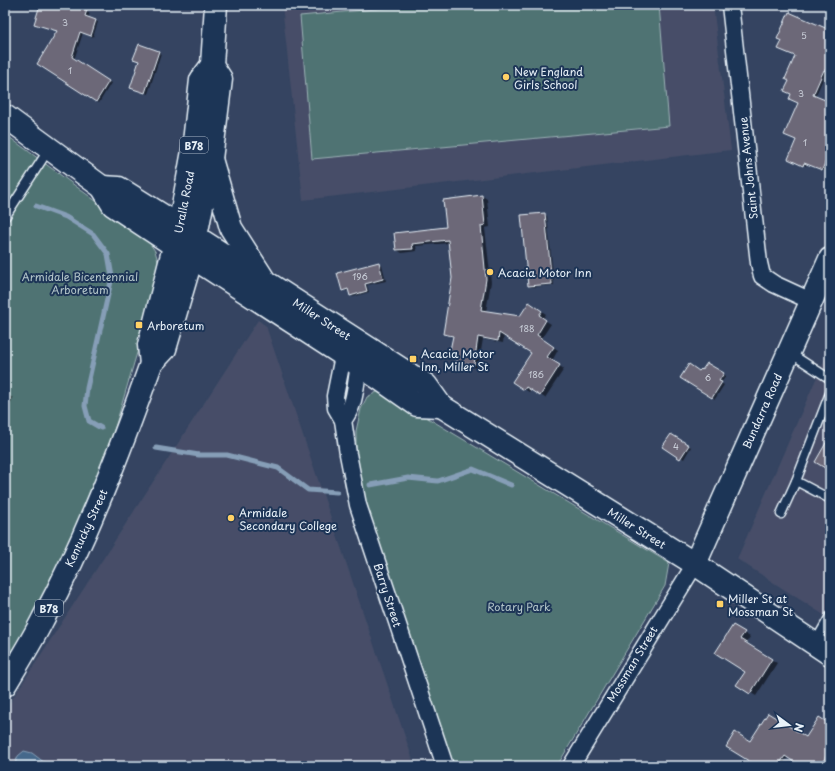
<svg xmlns="http://www.w3.org/2000/svg" width="835" height="771" font-family="'Playpen Sans',sans-serif">
<rect width="100%" height="100%" fill="#354461"/>
<filter id="ink" filterUnits="userSpaceOnUse"><feTurbulence type="fractalNoise" baseFrequency=".025" numOctaves="2"/><feDisplacementMap in="SourceGraphic" scale="8" xChannelSelector="R" yChannelSelector="G"/><feConvolveMatrix kernelMatrix="1 2 1 2 8 2 1 2 1" color-interpolation-filters="sRGB"/></filter>
<g filter="url(#ink)">
<g fill="#464e68">
<polygon points="282,5 713,5 731,150 303,200"/>
<polygon points="258,320 266,326 415,766 5,766 5,710"/>
<polygon points="830,347 830,619 737,559"/>
</g>
<g fill="#507373" stroke="#9cb2b6">
<polygon points="418,5 659,5 669,126 312,159 300,16"/>
<polygon points="5,134 146,238 155,251 160,268 152,302 116,424 96,481 75,533 28,625 5,661"/>
<polygon points="381,390 669,563 665,586 557,766 452,766 365,505 356,454 356,431 361,409 367,397"/>
</g>
<polygon fill="#45678b" stroke="#869eb7" points="24,751 32,753 49,766 14,766 18,756"/>
<g fill="#0007">
<polygon points="49,5 79,5 77,8 90,13 88,18 98,22 93,37 83,33 74,60 111,83 99,103 38,64 61,34"/>
<polygon points="830,31 830,72 827,70 815,97 830,125 830,158 825,171 807,163 806,166 792,160 797,140 799,102"/>
<polygon points="159,52 161,53 148,94 134,89"/>
<polygon points="482,196 487,199 490,227 485,228 491,282 486,312 520,317 534,306 546,314 543,319 551,324 541,339 558,350 552,361 564,369 545,398 531,389 529,392 514,382 532,353 504,335 503,343 483,339 478,368 462,365 457,362 458,358 451,355 453,337 444,334 453,278 449,243 416,246 417,251 402,253 397,250 447,228"/>
<polygon points="544,214 547,216 554,285 532,287 529,286"/>
<polygon points="379,263 382,265 386,281 367,285 369,292 353,297 351,295 349,291 342,290"/>
<polygon points="707,364 726,376 721,383 724,385 715,399 681,377 703,371"/>
<polygon points="5,393 13,398 7,410 5,410"/>
<polygon points="671,435 691,447 684,459 664,447"/>
<polygon points="733,626 750,637 746,643 777,663 756,696 738,685 746,671"/>
<polygon points="830,725 830,756 824,766 802,766 788,757 782,766 759,766 751,742 807,739"/>
</g>
<g fill="none" stroke-linecap="round" stroke-linejoin="round">
<g stroke="#869eb7" stroke-width="5">
<polyline points="36,206 66,217 93,234 108,254 112,277 87,388 85,406 89,421 101,428"/>
<polyline points="156,448 199,455 227,455 278,468 308,490 337,492"/>
<polyline points="370,485 408,478 438,481 473,469 511,485"/>
</g>
</g>
<g fill="#6c6778" stroke="#e8f1f8">
<polygon points="40,5 71,5 87,10 85,16 96,20 91,36 80,32 72,57 109,81 96,102 37,64 57,31 34,24"/>
<polygon points="789,12 830,30 830,72 824,70 813,95 830,102 830,151 822,170 804,163 803,166 788,159 796,140 784,135 798,103 789,99 791,94 784,91 789,81 785,79 795,56 778,49 782,41 777,39"/>
<polygon points="139,44 159,51 145,93 130,88 139,61 133,59"/>
<polygon points="482,195 485,225 481,226 486,279 481,310 520,316 529,302 542,311 539,315 546,320 537,335 554,347 547,357 560,365 540,396 526,387 524,390 512,382 531,353 499,333 498,341 478,337 474,365 456,362 457,356 449,355 453,336 443,334 452,278 448,240 412,244 413,249 396,250 394,233 446,227 443,200"/>
<polygon points="545,213 552,284 528,286 521,215"/>
<polygon points="379,262 383,279 365,284 367,291 350,296 348,289 342,291 337,273"/>
<polygon points="707,363 724,373 719,381 722,382 712,398 680,378 689,364 699,371 701,369 702,370"/>
<polygon points="671,434 689,445 680,459 662,447"/>
<polygon points="830,436 830,471 815,462"/>
<polygon points="733,625 745,632 740,639 772,659 750,694 736,685 745,672 715,653"/>
<polygon points="768,713 806,737 819,717 830,724 830,750 820,766 800,766 785,756 778,766 757,766 726,747 735,732 750,741"/>
</g>
<g fill="none" stroke-linecap="round" stroke-linejoin="round">
<defs>
<g id="lane">
<polyline points="5,217 49,149"/>
<polyline points="790,353 830,379"/>
<polyline points="796,481 830,499"/>
<polyline points="781,514 796,481 830,393"/>
<polyline points="814,644 830,616"/>
</g>
<g id="street">
<polyline points="730,5 759,263 762,276 774,284 811,301"/>
<polyline points="347,347 343,356 335,396 336,408 343,420 348,454 358,505 445,766"/>
<path d="M343,420c15,-17 12,-44 18,-64"/>
<polyline points="571,766 695,564"/>
</g>
<g id="secondary">
<polyline points="5,116 102,187 113,205 175,246 377,377 417,405 441,406"/>
<polyline points="211,159 231,228 263,278"/>
<polyline points="102,187 119,188 162,215 426,385 441,406 695,564 830,654"/>
<polyline points="695,564 830,259"/>
</g>
<g id="primary">
<polyline points="151,364 149,345 179,227 193,151 201,80 212,65 216,5"/>
<path d="M5,685c13,-22 27,-44 38,-66 44,-82 77,-168 108,-255l14,-15 27,-92 19,-98 10,-80 -9,-14"/>
</g>
</defs>
<use href="#lane" stroke="#e8f1f8" stroke-width="11"/>
<use href="#street" stroke="#e8f1f8" stroke-width="19"/>
<use href="#secondary" stroke="#e8f1f8" stroke-width="25"/>
<use href="#primary" stroke="#e8f1f8" stroke-width="25"/>
<use href="#lane" stroke="#1d3557" stroke-width="8"/>
<use href="#street" stroke="#1d3557" stroke-width="16"/>
<use href="#secondary" stroke="#1d3557" stroke-width="22"/>
<use href="#primary" stroke="#1d3557" stroke-width="22"/>
</g>
</g>
<g fill="#ffd166" stroke="#1d3557" stroke-width="1.5">
<circle cx="506" cy="77" r="4"/>
<circle cx="490" cy="272" r="4"/>
<rect x="135" y="321" width="8" height="8" rx="2"/>
<rect x="409" y="355" width="8" height="8" rx="2"/>
<circle cx="231" cy="518" r="4"/>
<rect x="716" y="600" width="8" height="8" rx="2"/>
</g>
<g text-anchor="middle" dominant-baseline="central" stroke-width="4" stroke-linejoin="round" paint-order="stroke">
<g font-size="9" fill="#c9ced8">
<text x="65" y="22">3</text>
<text x="804" y="35">5</text>
<text x="70" y="70">1</text>
<text x="801" y="93">3</text>
<text x="805" y="142">1</text>
<text x="360" y="276">196</text>
<text x="527" y="328">188</text>
<text x="536" y="374">186</text>
<text x="708" y="377">6</text>
<text x="676" y="446">4</text>
</g>
<g fill="#1d3557" stroke="#abb9c8" stroke-width="1">
<rect x="180" y="137" width="28" height="16" rx="3"/>
<rect x="35" y="600" width="28" height="16" rx="3"/>
</g>
<g font-size="10" font-weight="bold" fill="#e8f1f8">
<text x="194" y="145">B78</text>
<text x="49" y="608">B78</text>
</g>
<g font-size="11" fill="#e8f1f8" stroke="#1d3557" text-anchor="start">
<text x="514" y="71">New England<tspan x="514" dy="13">Girls School</tspan></text>
<text x="498" y="272">Acacia Motor Inn</text>
<text x="147" y="325">Arboretum</text>
<text x="421" y="353">Acacia Motor<tspan x="421" dy="13">Inn, Miller St</tspan></text>
<text x="239" y="512">Armidale<tspan x="239" dy="13">Secondary College</tspan></text>
<text x="728" y="598">Miller St at<tspan x="728" dy="13">Mossman St</tspan></text>
</g>
<g font-size="11" fill="#e8f1f8" stroke="#1d3557">
<text transform="translate(748 168) rotate(-96)">Saint Johns Avenue</text>
<text transform="translate(184 202) rotate(-79)">Uralla Road</text>
<text transform="translate(322 319) rotate(33)">Miller Street</text>
<text transform="translate(762 411) rotate(-66)">Bundarra Road</text>
<text transform="translate(86 528) rotate(-65)">Kentucky Street</text>
<text transform="translate(637 528) rotate(32)">Miller Street</text>
<text transform="translate(388 595) rotate(72)">Barry Street</text>
<text transform="translate(632 664) rotate(-59)">Mossman Street</text>
</g>
<g font-size="11" fill="#b3c5c9" stroke="#1d3557">
<text x="80" y="276">Armidale Bicentennial<tspan x="80" dy="13">Arboretum</tspan></text>
<text x="519" y="606">Rotary Park</text>
</g>
</g>
<rect width="835" height="771" fill="none" stroke="#1d3557" stroke-width="20"/>
<rect x="10" y="10" width="815" height="751" fill="none" stroke="#e8f1f8" stroke-width="1.5" filter="url(#ink)"/>
<g transform="translate(789 725) rotate(105)" stroke="#1d3557" stroke-width="3" paint-order="stroke">
<path d="M0-3L7 15L0 10L-7 15Z" fill="#e8f1f8"/>
<text y="-6" font-size="11" font-weight="bold" text-anchor="middle" fill="#e8f1f8">N</text>
</g>
</svg>
